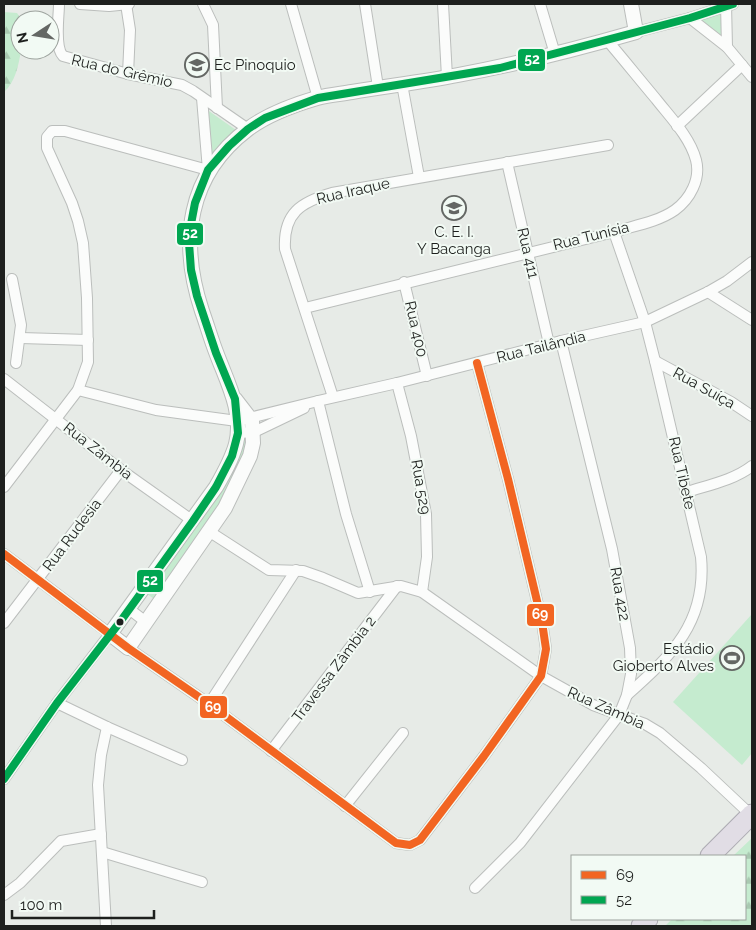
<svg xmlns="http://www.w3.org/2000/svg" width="756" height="930" font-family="Raleway,sans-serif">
<defs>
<pattern id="forest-firs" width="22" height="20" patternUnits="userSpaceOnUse" patternTransform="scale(1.25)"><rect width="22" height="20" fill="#c5ebcf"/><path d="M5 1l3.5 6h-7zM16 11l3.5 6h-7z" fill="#a9c9b1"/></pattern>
</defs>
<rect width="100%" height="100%" fill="#e7ebe7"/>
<g fill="url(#forest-firs)">
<path d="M4,12l13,1 5,7h-2v30h1c-2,14 -6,33 -17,42z"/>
<polygon points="752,838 752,926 665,926 672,919 745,919 745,856 733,856"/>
</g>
<g fill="#c5ebcf">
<polygon points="720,10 722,36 697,17"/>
<polygon points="206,109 236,130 211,157"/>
<polygon points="242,439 247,440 248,442 231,488 157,601 147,594"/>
<polygon points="752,614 752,753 742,765 673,702"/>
</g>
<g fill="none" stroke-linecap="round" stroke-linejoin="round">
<defs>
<g id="street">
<path d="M59,4c0,13 -5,43 4,52l65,18 54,11 11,6 55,38"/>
<polyline points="80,4 109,6 129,4"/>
<polyline points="126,4 130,30 128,74"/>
<polyline points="203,4 213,25 217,108"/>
<polyline points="291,4 318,98"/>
<polyline points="365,4 378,87"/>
<polyline points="443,4 447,77"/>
<polyline points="540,4 555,54"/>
<polyline points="726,4 727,47"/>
<polyline points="690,18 727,47 752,77"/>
<polyline points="636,32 690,18 733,4"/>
<polyline points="402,84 419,177"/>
<polyline points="677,126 742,65"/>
<polyline points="507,162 549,344"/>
<path d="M614,232l31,90 10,39 46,196c6,65 -29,98 -74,138"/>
<polyline points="12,279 21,325 16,363"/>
<polyline points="404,282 427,376"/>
<polyline points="708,292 752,320"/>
<path d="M305,308l309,-76c19,-6 44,-10 61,-22 15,-11 26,-31 21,-50 -6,-23 -26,-43 -40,-61 -16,-19 -32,-39 -49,-59"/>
<polyline points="21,338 88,340"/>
<polyline points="655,361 731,402 752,416"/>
<polyline points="4,379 121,470 193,521"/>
<polyline points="397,383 411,436 426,514 427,557 422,592"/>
<polyline points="78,390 156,410 237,421 318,401 397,383 561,341 645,322 708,292 727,281 752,262"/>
<path d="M333,397l-48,-148c-2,-36 16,-47 47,-56l276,-48"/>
<polyline points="318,401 346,514 370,592"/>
<polyline points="238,433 254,432 304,408"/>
<polyline points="4,487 78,390 88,362 87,298 83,243 78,221 72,203 47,148 47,137 52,131 65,131 208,170 202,98"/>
<path d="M687,492c22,-7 47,-12 65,-26"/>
<polyline points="210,532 269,570 303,571 323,578 358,593 401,586 422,592 541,676 593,705 645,724 660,733 701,768 751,815"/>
<polyline points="4,554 110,634 57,703 4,779"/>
<polyline points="129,609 146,622"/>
<polyline points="4,623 121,470"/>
<polyline points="128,648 209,704 396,843 410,845 420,840 484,756 541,676 546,649 542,622 508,479 477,363"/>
<polyline points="57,703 107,727 182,760"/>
<polyline points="209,704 296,570"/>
<polyline points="271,751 397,586"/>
<polyline points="345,806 403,733"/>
<polyline points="102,852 202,882"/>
<polyline points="475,888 520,843 619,715 627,695 631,674 630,648 612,549 561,341"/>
<polyline points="4,895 20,883 61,841 101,834"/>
<polyline points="106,926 98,785 101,755 107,727"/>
</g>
<path id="secondary" d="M235,399l17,22 1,22 -3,13 -25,52 -97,140 -18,-14 106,-147c8,-14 16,-28 20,-43 8,-32 -9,-62 -20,-92 -5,-13 -9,-27 -14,-41 -23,-69 -15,-136 46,-182 20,-15 45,-24 69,-31 11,-3 23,-4 35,-6 35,-6 71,-10 106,-17 60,-11 119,-26 178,-43l-5,-28"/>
<g id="highway">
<polyline points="710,856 752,814"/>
<polyline points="641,926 648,919"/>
</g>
</defs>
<use href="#street" stroke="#bbbebc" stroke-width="12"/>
<use href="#secondary" stroke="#bbbebc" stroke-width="16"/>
<use href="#highway" stroke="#adabb2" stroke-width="21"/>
<use href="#street" stroke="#fbfcfb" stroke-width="10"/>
<use href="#secondary" stroke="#fbfcfb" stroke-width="14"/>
<use href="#highway" stroke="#e1dde5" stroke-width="19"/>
<defs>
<polyline id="bus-1" points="4,554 128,648 209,704 396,843 410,845 420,840 484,756 541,676 546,649 542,622 508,479 477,363"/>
<polyline id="bus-2" points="4,779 57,703 120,622 193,521 216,487 232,456 238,433 235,399 216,353 197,296 191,270 189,243 191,224 195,203 208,170 229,146 248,129 265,118 318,98 500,68 690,18 733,4"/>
</defs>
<use href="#bus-1" stroke="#f2faf4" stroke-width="11"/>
<use href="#bus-2" stroke="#f2faf4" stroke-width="11"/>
<use href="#bus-1" stroke="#f26522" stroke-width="8"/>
<use href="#bus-2" stroke="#00a651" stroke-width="8"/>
</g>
<defs>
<symbol id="school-ring" viewBox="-11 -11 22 22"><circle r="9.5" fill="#f2faf4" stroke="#646764" stroke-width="1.5"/><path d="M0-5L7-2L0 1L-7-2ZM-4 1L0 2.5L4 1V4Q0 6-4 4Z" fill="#646764"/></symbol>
<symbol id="stadium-ring" viewBox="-11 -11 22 22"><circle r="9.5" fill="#f2faf4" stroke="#646764" stroke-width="1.5"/><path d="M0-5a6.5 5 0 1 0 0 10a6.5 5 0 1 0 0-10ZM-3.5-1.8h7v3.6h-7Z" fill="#646764"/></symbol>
</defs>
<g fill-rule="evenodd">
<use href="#school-ring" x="183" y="51" width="28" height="28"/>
<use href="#school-ring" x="440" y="194" width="28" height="28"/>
<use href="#stadium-ring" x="718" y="644" width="28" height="28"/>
</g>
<circle fill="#1e201e" stroke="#f2faf4" stroke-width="2" cx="120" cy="622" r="4.5"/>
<g text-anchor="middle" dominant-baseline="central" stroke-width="4" stroke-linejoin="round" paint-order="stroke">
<g font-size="15" fill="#1e201e" stroke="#f2faf4" text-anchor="start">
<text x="214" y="65">Ec Pinoquio</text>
<text x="454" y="232" text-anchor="middle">C. E. I.<tspan x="454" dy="17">Y Bacanga</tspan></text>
<text x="714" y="649" text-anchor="end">Estádio<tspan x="714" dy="17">Gioberto Alves</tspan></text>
</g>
<g font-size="15" fill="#1e201e" stroke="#f2faf4">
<text transform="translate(122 71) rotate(13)">Rua do Grêmio</text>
<text transform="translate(353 191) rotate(-13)">Rua Iraque</text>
<text transform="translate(591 236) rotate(-14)">Rua Tunísia</text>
<text transform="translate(528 253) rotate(77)">Rua 411</text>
<text transform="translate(416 329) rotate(77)">Rua 400</text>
<text transform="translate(541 347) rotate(-14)">Rua Tailândia</text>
<text transform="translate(704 388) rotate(29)">Rua Suíça</text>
<text transform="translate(98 451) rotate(38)">Rua Zâmbia</text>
<text transform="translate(682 473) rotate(77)">Rua Tibete</text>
<text transform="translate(421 487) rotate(80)">Rua 529</text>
<text transform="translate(72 535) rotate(-53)">Rua Rudesia</text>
<text transform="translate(620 594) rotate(80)">Rua 422</text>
<text transform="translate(334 669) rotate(-53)">Travessa Zâmbia 2</text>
<text transform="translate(606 708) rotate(24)">Rua Zâmbia</text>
</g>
</g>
<g stroke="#f2faf4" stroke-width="2">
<rect x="517" y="48" width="29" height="24" rx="5" fill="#00a651"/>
<rect x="176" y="222" width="28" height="24" rx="5" fill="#00a651"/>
<rect x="136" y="569" width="28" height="24" rx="5" fill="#00a651"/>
<rect x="526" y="603" width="29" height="24" rx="5" fill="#f26522"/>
<rect x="199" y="695" width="29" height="24" rx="5" fill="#f26522"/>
</g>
<g font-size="14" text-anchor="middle" font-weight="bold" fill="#fff">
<text x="532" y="64">52</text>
<text x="190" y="238">52</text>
<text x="150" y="585">52</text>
<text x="540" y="619">69</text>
<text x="213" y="712">69</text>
</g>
<rect width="756" height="930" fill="none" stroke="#1e201e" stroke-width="10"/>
<rect x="571" y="855" width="175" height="65" fill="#f2faf4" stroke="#9da39e"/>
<rect x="581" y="871" width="25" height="8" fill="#f26522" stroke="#9da39e"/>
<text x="616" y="880" font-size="15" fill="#1e201e">69</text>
<rect x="581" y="896" width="25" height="8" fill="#00a651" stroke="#9da39e"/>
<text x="616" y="905" font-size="15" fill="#1e201e">52</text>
<g transform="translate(35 35) rotate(258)"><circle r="24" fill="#f2faf4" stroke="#9da39e"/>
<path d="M0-4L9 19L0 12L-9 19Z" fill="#646764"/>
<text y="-8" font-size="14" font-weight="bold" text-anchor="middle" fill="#1e201e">N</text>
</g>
<path d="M12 910v8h142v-8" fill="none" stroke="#1e201e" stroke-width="2.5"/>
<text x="20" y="910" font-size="15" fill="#1e201e" stroke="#f2faf4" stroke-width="4" paint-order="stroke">100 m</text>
</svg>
